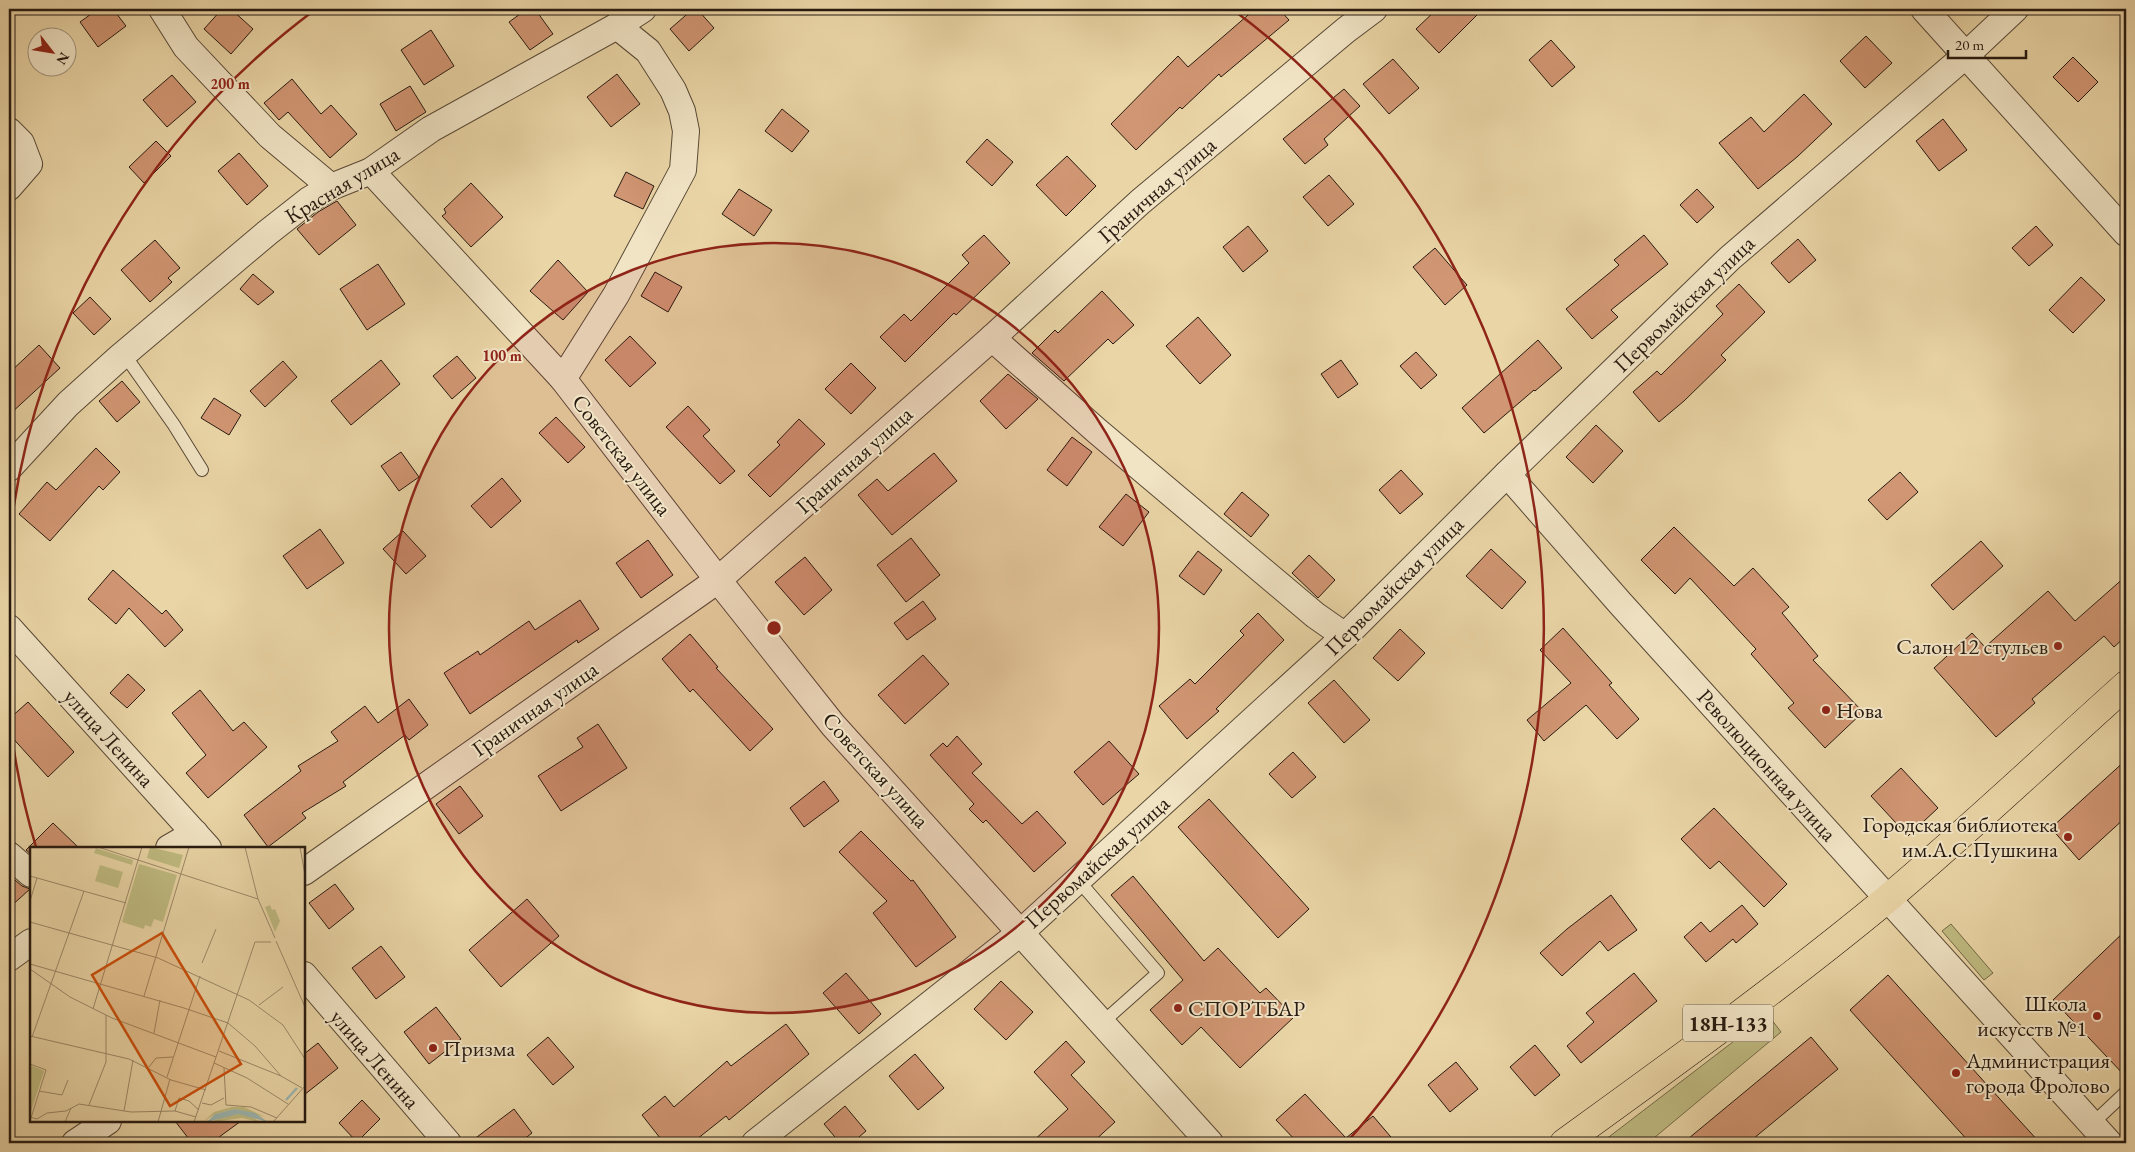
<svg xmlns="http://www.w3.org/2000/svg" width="2135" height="1152" font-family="'EB Garamond',serif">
<rect width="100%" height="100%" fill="#ead5a6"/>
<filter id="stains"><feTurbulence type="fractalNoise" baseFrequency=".004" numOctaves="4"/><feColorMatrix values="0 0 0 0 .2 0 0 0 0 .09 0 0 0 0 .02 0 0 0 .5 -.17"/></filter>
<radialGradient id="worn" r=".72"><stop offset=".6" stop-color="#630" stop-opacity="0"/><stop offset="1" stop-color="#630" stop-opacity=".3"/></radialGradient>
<g fill="#bfbb81" stroke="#736a48">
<polygon points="1951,924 1993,973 1984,980 1942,931"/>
<polygon points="1768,1015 1781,1032 1648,1143 1601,1143"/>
</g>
<g fill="#d19673" stroke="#271a10">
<polygon points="98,9 113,9 126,26 98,47 80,22"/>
<polygon points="222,9 231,9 253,29 231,54 204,29"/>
<polygon points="527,9 535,9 553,34 530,50 509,22"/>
<polygon points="693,9 697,9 714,28 689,51 670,29"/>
<polygon points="1255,9 1279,9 1289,20 1221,77 1219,74 1182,109 1180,107 1136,150 1111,124 1178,56 1188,67"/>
<polygon points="1437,9 1483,9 1439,53 1416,29"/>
<polygon points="431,30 454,66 424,85 401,50"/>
<polygon points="1866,36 1892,63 1865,88 1840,61"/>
<polygon points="1551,40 1575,67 1552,87 1529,60"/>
<polygon points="2073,57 2098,82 2078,102 2053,77"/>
<polygon points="1393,59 1419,88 1389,114 1363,84"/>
<polygon points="617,74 640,104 611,127 587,97"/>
<polygon points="172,75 196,102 167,127 143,100"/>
<polygon points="292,79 321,114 331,105 357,134 330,158 288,112 279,120 264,103"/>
<polygon points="410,86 426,112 396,131 380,104"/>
<polygon points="1344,89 1360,106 1324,139 1328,145 1305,164 1283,139"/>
<polygon points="1804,94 1832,124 1797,157 1758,189 1719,143 1751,117 1764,132"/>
<polygon points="782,109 809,131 792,152 765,131"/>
<polygon points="1943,119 1967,150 1939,171 1916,141"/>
<polygon points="987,139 1013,162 992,186 966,162"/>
<polygon points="156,141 171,156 144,183 129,167"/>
<polygon points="239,153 268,186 247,205 218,171"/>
<polygon points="1067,156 1096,186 1066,216 1036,185"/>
<polygon points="626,172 654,186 643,209 614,196"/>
<polygon points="1329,175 1354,204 1328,226 1303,197"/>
<polygon points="471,183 503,217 471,247 442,216 446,213 444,209"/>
<polygon points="739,189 772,210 754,236 722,214"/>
<polygon points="1697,189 1714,207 1697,223 1680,205"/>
<polygon points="337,201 356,225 319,255 297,229 318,212"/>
<polygon points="1248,226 1268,251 1243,272 1223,247"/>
<polygon points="2036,226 2053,245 2029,266 2012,248"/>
<polygon points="984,235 1010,263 956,315 954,313 905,362 880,337 904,314 911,321 969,263 962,255"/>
<polygon points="1644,235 1668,264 1611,310 1618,317 1592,339 1566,309 1619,265 1614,260"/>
<polygon points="1798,239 1816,260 1789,283 1771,263"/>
<polygon points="155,240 180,268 168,278 172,282 150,302 121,270"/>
<polygon points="1435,248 1467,285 1445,305 1413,267"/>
<polygon points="558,260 588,292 563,320 530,291"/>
<polygon points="378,264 405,304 367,330 340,289"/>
<polygon points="655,272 682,287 668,312 641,296"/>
<polygon points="253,274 274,292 258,305 240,289"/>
<polygon points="2081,277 2105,300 2073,333 2049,310"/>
<polygon points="1739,284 1765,312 1721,355 1726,360 1684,401 1659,422 1633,392 1657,371 1661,375 1723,314 1716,306"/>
<polygon points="1102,291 1134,325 1113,344 1108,339 1064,381 1032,353 1055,330 1058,333"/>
<polygon points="90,297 111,319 94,335 73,313"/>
<polygon points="1198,317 1231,355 1200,384 1166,346"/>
<polygon points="630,336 656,363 630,387 605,360"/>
<polygon points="1538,340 1562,368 1535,391 1534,390 1484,433 1462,408"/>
<polygon points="39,345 60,368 9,415 9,373"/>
<polygon points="1416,352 1437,375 1421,389 1400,366"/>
<polygon points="457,356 476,378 452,399 433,376"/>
<polygon points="381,360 400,384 351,425 331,401"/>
<polygon points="1341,360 1358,384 1338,398 1321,374"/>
<polygon points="283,361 297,377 265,407 250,391"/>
<polygon points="851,363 876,388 851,414 825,389"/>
<polygon points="1008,374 1038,399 1006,429 980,401"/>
<polygon points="122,381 140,402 117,422 99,401"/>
<polygon points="214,398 241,415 229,435 201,418"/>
<polygon points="688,406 710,430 703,436 735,471 720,484 666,427"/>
<polygon points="556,417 585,447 568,463 539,433"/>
<polygon points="799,419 825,444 770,497 748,475 780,445 777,442"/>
<polygon points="1596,425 1623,451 1593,483 1566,457"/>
<polygon points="1072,437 1092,452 1067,486 1047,470"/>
<polygon points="96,448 120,472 103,490 99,486 50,541 19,514 47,482 56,490"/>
<polygon points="401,452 419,477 399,491 381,466"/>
<polygon points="934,453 957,481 892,535 858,495 877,479 888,491"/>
<polygon points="1401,470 1423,494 1400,514 1379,490"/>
<polygon points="1900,472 1918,492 1887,520 1868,500"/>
<polygon points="502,478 521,501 491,528 471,506"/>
<polygon points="1242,492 1269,515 1251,537 1224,514"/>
<polygon points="1126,494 1149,512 1123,546 1099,527"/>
<polygon points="1674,527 1734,586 1753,568 1789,607 1782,613 1818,656 1813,660 1863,712 1825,748 1788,708 1794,703 1751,654 1756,649 1690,578 1675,594 1641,560"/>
<polygon points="320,529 344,563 307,589 283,556"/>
<polygon points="403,531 426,556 406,574 383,549"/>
<polygon points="911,538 940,575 906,602 877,565"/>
<polygon points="648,540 673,575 641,598 616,563"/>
<polygon points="1981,541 2003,566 1953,610 1931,585"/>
<polygon points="1491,549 1526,582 1502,609 1466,576"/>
<polygon points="1198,551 1222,570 1204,595 1179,576"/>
<polygon points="1309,555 1335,580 1318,598 1292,573"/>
<polygon points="805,557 832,590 804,615 775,582"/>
<polygon points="113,570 162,614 166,610 183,630 165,647 129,608 116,624 88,599"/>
<polygon points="2126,576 2126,636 2114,647 2104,636 2032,699 2035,703 1996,737 1934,668 1972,633 1985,647 2048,591 2075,621"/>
<polygon points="580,600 599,629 578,643 577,640 470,714 444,673 478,651 480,655 529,621 535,630"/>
<polygon points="923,601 936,619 907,640 894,623"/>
<polygon points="1258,613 1284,640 1216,709 1219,711 1187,739 1159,706 1190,679 1195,684 1244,635 1240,631"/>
<polygon points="1563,628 1612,683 1609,685 1639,719 1617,739 1586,705 1544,741 1527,720 1571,683 1540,650"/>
<polygon points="1400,629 1425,653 1398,681 1373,658"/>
<polygon points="690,634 718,667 716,668 773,729 750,751 693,689 690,692 662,659"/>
<polygon points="923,655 949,684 905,724 878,695"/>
<polygon points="128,674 145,690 127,708 110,693"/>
<polygon points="1334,680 1370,720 1344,743 1308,703"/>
<polygon points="200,690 233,731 244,722 267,747 208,798 186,773 206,755 172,713"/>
<polygon points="409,699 428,725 409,740 405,735 343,782 346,786 302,813 306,818 268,847 244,815 301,771 298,766 338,741 331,732 365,706 378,723"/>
<polygon points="28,702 74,752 48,777 9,734 9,719"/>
<polygon points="598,724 627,768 561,811 538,776 583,747 577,738"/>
<polygon points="957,736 982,764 972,773 1022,824 1037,811 1066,843 1034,872 986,820 983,823 969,809 974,804 930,755 943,743 947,747"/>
<polygon points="1109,741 1139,774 1103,805 1074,772"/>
<polygon points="1293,752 1316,777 1292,798 1269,774"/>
<polygon points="2126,760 2126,817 2079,860 2051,828"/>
<polygon points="1901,768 1938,808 1908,836 1871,796"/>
<polygon points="824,781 839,801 804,827 790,808"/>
<polygon points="460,786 483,816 459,834 436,804"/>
<polygon points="1209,799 1309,909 1278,938 1178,827"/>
<polygon points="1714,808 1787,884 1764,907 1719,861 1710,869 1681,839"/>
<polygon points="53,823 79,848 31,848 31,854 26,850"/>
<polygon points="861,831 911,881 913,880 956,937 916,967 873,913 887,901 839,852"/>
<polygon points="9,875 22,886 30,889 9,908"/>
<polygon points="1133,876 1204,961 1218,948 1260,993 1266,988 1294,1017 1240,1068 1201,1027 1182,1045 1150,1010 1183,980 1111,895"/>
<polygon points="335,884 354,909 329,929 309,903"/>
<polygon points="1611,895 1637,930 1608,951 1600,941 1562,976 1540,953 1567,929"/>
<polygon points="527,899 559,936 501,987 469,950"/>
<polygon points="1742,905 1758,924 1736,943 1733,939 1706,962 1684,937 1701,922 1710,932"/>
<polygon points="2126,930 2126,1077 2053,1000"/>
<polygon points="381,946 405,977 376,999 352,968"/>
<polygon points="846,973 881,1014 859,1034 823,993"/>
<polygon points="1634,973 1657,1001 1581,1063 1567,1046 1594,1022 1586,1013"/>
<polygon points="1888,975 1989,1087 2040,1143 1970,1143 1850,1010"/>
<polygon points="1001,981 1033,1012 1006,1040 974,1009"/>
<polygon points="436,1007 461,1039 429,1064 404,1032"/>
<polygon points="786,1024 809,1054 729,1120 726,1116 692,1143 664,1143 642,1115 665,1096 674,1107 727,1061 731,1066"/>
<polygon points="548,1037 574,1067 553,1085 527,1055"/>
<polygon points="1811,1037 1838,1069 1748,1143 1683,1143"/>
<polygon points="1066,1041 1085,1062 1071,1075 1115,1122 1092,1143 1031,1143 1068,1109 1034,1072"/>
<polygon points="318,1043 338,1068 304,1095 304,1054"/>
<polygon points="1535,1045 1560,1075 1535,1096 1510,1067"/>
<polygon points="915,1054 944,1088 918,1110 889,1076"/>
<polygon points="1456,1062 1478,1089 1450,1112 1428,1085"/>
<polygon points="1305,1094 1346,1138 1373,1116 1396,1143 1298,1143 1276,1120"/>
<polygon points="362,1100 380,1119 357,1142 339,1123"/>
<polygon points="845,1106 866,1131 852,1143 840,1143 824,1124"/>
<polygon points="514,1109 532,1133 519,1143 469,1143"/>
<polygon points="175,1121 241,1121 211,1143 192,1143"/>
</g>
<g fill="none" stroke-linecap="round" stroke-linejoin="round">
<defs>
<g id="lane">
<polyline points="124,354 174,425 202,470"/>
<polyline points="1078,880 1158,973 1103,1022"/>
<polyline points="2092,1124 2126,1092"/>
</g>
<g id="street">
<polyline points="162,9 186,47 270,136 331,187"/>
<polyline points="1924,9 2126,233"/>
<polyline points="9,131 21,143 29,164 9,187"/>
<polyline points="371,171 563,379 718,580 833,725 1210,1143"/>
<polyline points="992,338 1097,431 1315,615 1345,636"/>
<polyline points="563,379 616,295 683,170 686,131 682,111 673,90 648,51 617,26"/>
<polyline points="9,468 68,404 119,358 267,233 309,200 331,187 371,171 431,129 617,26 643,9"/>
<polyline points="1507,474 1620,603 2109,1143"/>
<polyline points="9,628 208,848"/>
<polyline points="169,848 195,833"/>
<polyline points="9,855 31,874"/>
<polyline points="304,872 718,580 992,338 1140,202 1346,30 1374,9"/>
<polyline points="9,958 31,942"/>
<polyline points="304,975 448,1143"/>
<polyline points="75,1143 108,1121"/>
<polyline points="755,1143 1020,933 1345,636 1507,474 1730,258 1965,56 2015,9"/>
</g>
<path id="primary" d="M1564,1143c109,-79 219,-158 323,-244 82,-69 160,-143 239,-214"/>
</defs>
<use href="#lane" stroke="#584936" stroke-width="14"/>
<use href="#street" stroke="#584936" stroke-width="28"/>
<use href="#primary" stroke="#271a10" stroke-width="29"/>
<use href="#lane" stroke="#f1e4c5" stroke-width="12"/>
<use href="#street" stroke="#f1e4c5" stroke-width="26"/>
<use href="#primary" stroke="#ead5a6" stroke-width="28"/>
</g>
<circle cx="774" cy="628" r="385" fill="#8f2418" fill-opacity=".12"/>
<g fill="none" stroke="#8f2418" stroke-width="2.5">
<circle cx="774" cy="628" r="385"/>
<path d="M36 847A770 770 0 0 1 9 715M9 541A770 770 0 0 1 316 9M1232 9A770 770 0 0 1 1346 1143"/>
</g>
<g fill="#8f2418" stroke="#f1e4c5" stroke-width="2">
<circle cx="2058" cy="646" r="5"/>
<circle cx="1826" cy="710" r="5"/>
<circle cx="2068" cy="837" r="5"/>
<circle cx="1178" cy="1008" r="5"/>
<circle cx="2097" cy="1016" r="5"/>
<circle cx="433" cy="1048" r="5"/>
<circle cx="1956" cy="1073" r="5"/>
</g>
<g text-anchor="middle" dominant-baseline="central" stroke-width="4" stroke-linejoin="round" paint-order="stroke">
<rect fill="#f1e4c5" stroke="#645746" stroke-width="1" x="1683" y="1004.5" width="90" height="37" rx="4"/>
<g font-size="21" font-weight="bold" fill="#271a10">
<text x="1728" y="1023">18Н-133</text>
</g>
<g font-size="22" fill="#271a10" stroke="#f1e4c5">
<text transform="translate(342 185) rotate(-31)">Красная улица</text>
<text transform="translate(1157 190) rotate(-41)">Граничная улица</text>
<text transform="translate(1684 304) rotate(-44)">Первомайская улица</text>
<text transform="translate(622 455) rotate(52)">Советская улица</text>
<text transform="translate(854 460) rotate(-42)">Граничная улица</text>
<text transform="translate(1394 586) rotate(-45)">Первомайская улица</text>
<text transform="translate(535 709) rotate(-35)">Граничная улица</text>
<text transform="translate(109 738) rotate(48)">улица Ленина</text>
<text transform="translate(1767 765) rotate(48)">Революционная улица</text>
<text transform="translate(876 770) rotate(48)">Советская улица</text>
<text transform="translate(1097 862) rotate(-42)">Первомайская улица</text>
<text transform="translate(375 1059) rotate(49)">улица Ленина</text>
</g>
<g font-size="22" fill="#271a10" stroke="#f1e4c5" text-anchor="start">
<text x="2048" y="646" text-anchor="end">Салон 12 стульев</text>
<text x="1836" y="710">Нова</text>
<text x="2058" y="824" text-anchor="end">Городская библиотека<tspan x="2058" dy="25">им.А.С.Пушкина</tspan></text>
<text x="2087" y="1003" text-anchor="end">Школа<tspan x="2087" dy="25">искусств №1</tspan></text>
<text x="1188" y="1008">СПОРТБАР</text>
<text x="443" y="1048">Призма</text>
<text x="1966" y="1060">Администрация<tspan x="1966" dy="25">города Фролово</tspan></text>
</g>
</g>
<g transform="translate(30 847)">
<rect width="275" height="275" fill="#ead5a6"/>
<path d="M120,0l33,8 -4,13 -32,-10zM66,1l37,12 -1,5 -38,-12zM109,17l38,11 -14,47 -9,-3 -3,8 -6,-2 -1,4 -22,-7zM70,18l23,7 -5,16 -23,-7zM240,58l2,5 3,-1 5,12 -5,11 -10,-25zM0,218l14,6 -14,43zM202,260h12l21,10 -30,-8 -20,5 -12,8 11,-10zM208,267l13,1 8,7 -17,-4 -29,4 10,-7z" fill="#bfbb81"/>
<path d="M205,262l20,4 13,9 -30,-8 -31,8 8,-8z" fill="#9bb6b1"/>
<path fill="none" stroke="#9bb6b1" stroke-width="2.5" d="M256,253l11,-12"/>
<path fill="none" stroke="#9c8a6a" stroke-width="1" d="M68,0l160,52M215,0l13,52 17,39M270,0l5,28M0,29l96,27M0,54l7,-23M0,75l128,36 91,42 34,25 22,34M246,94l29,66M172,116l14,-34M0,117l154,44 44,15 27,23 26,30 21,12M0,122l40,28 42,21 104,39M114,149l45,-149M229,158l24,-18M63,162l49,-162M124,186l6,-33M0,189l99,23 42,21 35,10M2,190l52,-146M189,204l62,25M184,216l33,15 41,26M0,217l16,6 -15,48M119,220l7,-9 17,-1M194,221l2,37 25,2 26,11M137,230l33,-101M9,244l23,4 6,-15M172,256l9,2 13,-7M59,258l17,-43v-47M94,264l9,-51M145,264l4,-13 10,3 10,9M0,270l7,2 10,-6 19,-2 13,-7 52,8 44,-1 21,6M35,275l6,-14M128,275l12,-43M164,275l61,-180h16M243,275l32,-36"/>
<path fill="#cb500d" fill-opacity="0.15" stroke="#cb500d" stroke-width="2.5" d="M132,86l79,131 -71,42 -78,-131z"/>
<rect width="275" height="275" fill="none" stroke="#271a10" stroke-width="2.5"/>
</g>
<circle cx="774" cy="628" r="8" fill="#8f2418" stroke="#f1e4c5" stroke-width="2.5"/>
<g font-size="15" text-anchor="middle" font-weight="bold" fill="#8f2418" stroke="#f1e4c5" stroke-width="4" stroke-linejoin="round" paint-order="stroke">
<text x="230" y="89">200 m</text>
<text x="502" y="361">100 m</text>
</g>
<rect width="2135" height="1152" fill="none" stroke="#ead5a6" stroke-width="30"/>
<rect x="10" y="10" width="2115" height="1132" fill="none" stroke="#271a10" stroke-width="2.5"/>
<rect x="15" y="15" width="2105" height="1122" fill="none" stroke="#271a10"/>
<g transform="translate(52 52) rotate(121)"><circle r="24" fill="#f1e4c5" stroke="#a0937d"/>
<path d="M0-4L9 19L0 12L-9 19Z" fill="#8f2418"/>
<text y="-8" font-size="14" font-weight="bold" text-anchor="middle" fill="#271a10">N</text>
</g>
<path d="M1948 50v8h78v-8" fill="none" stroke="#271a10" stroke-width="2.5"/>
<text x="1955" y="50" font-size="15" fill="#271a10" stroke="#f1e4c5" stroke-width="4" paint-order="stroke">20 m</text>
<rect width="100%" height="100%" filter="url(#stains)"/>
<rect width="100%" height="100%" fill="url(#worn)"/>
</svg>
